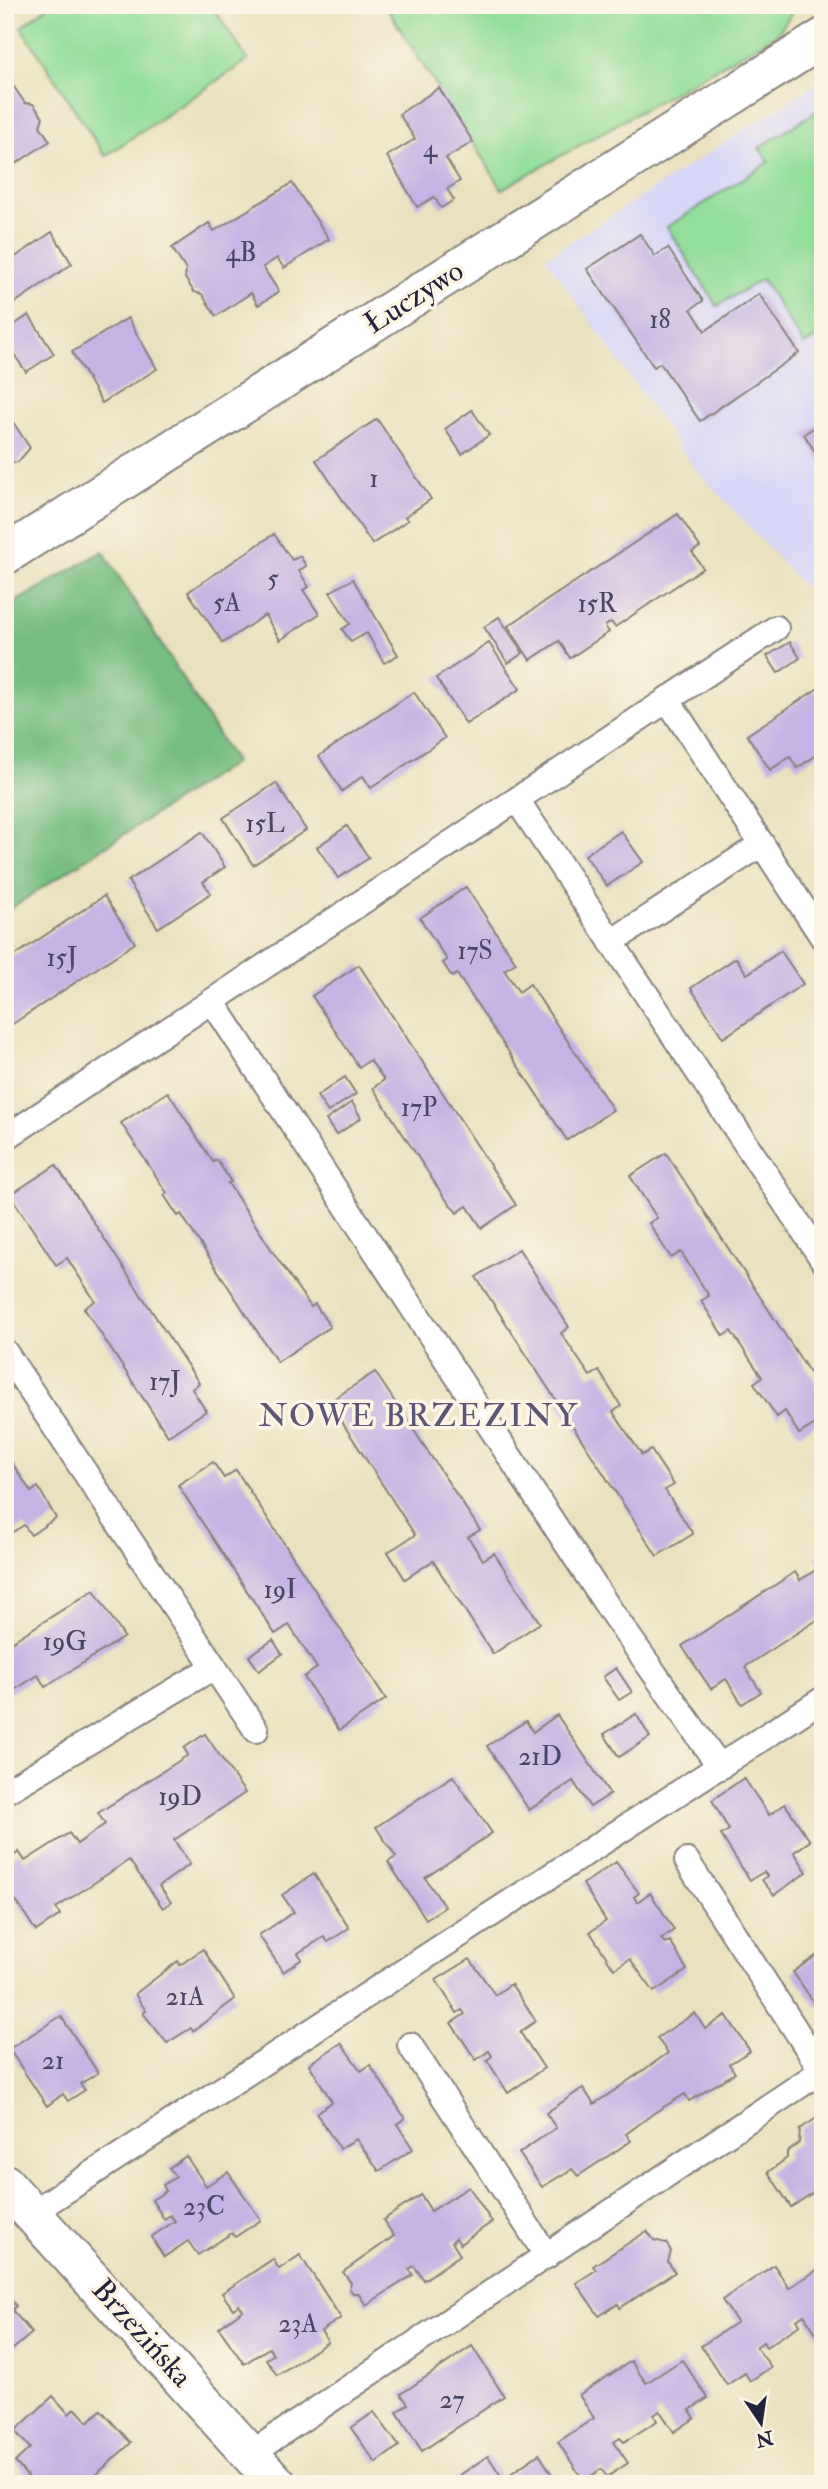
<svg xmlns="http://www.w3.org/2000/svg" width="828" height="2489" font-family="'IM FELL Double Pica',serif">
<rect width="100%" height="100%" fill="#fcf5e5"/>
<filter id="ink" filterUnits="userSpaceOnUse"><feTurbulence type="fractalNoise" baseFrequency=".0143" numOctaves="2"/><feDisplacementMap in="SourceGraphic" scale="14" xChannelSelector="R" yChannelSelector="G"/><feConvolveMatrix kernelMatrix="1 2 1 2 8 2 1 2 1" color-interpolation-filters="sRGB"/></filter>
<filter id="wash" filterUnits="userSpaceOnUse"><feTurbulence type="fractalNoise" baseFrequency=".00686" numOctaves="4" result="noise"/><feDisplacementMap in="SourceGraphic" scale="28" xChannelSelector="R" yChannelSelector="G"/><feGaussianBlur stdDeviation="1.57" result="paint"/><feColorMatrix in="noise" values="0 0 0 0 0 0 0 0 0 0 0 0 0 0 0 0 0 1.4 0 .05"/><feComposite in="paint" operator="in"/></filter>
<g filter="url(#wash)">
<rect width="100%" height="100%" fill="#eae2bf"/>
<polygon fill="#d8d7f8" points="823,79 823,607 692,465 546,258"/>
<g fill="#93de9a" stroke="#5a806a" stroke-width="2">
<polygon points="50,5 211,5 248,60 105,156 21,27"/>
<polygon points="385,5 793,5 790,16 777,34 502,189"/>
<polygon points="823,107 823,333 804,345 762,279 717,306 667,227 769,162 759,148"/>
</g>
<polygon fill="#76bd82" stroke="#4c705e" stroke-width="2" points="103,551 235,762 5,912 5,608"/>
<g id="blocks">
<g fill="#c4b3e4">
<polygon points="14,87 25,103 33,104 43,117 40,126 50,141 5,171 5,93"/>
<polygon points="439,88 473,142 446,158 460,181 447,189 454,200 441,208 434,197 417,207 387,156 415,139 399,114"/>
<polygon points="292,183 329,239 284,268 277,258 263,267 279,292 258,305 251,293 216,316 202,294 194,292 185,278 186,270 172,248 209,223 214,231"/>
<polygon points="52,232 72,264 10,306 5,300 5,264"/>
<polygon points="640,234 655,256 668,248 703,301 691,309 705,331 759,294 799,353 700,421 660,363 654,367 587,269"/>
<polygon points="29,315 54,354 26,372 5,341 5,331"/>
<polygon points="128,318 157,369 102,403 72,352"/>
<polygon points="5,410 30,448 18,462 9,463 5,458"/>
<polygon points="472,410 489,435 462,454 445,429"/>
<polygon points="377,419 431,499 405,517 408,520 372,544 316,460"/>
<polygon points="823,422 823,465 804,434"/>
<polygon points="678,514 700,547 692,552 703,568 615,627 611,622 605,626 609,632 570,658 559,641 530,660 508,626"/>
<polygon points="274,534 292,560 300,556 306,566 299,571 309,587 303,590 319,614 280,640 265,615 223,643 188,592"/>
<polygon points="353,579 398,655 384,663 367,633 351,642 342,629 350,624 330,592"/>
<polygon points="499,617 523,653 508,663 484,627"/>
<polygon points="790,642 800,658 778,673 767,656"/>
<polygon points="489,643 520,689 466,724 436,678"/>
<polygon points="823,685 823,751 797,768 790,757 770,770 747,735"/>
<polygon points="414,692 445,738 371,788 363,776 342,791 319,756"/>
<polygon points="276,783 306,830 253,865 223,818"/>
<polygon points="347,826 369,858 338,878 317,847"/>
<polygon points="621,831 643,862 607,886 585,855"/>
<polygon points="202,832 225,867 203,882 211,893 158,928 128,881"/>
<polygon points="466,887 516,963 504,970 519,992 530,984 613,1110 567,1140 457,974 452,977 443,963 447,960 420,918"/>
<polygon points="104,896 135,943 5,1029 5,962"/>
<polygon points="781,951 803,984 723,1038 691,988 736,958 747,974"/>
<polygon points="359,965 516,1205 482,1228 467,1206 457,1213 444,1197 373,1088 384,1080 370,1060 359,1067 312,996"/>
<polygon points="345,1077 356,1094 328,1112 317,1096"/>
<polygon points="168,1092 213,1162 217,1160 231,1182 228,1183 277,1258 311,1307 315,1304 330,1327 277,1362 181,1214 178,1216 164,1195 167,1193 121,1123"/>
<polygon points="352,1102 361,1118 336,1135 326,1120"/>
<polygon points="666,1153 823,1393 823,1419 799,1434 785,1411 777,1417 754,1383 762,1377 731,1331 723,1336 713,1320 701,1301 709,1296 681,1252 671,1258 649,1223 657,1218 630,1176"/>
<polygon points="56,1165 199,1383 192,1389 206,1411 168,1436 84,1308 95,1301 67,1258 56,1265 10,1195"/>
<polygon points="519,1249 569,1327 561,1333 590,1376 599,1371 621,1406 613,1412 642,1455 651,1450 674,1485 665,1490 693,1534 657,1556 476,1277"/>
<polygon points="375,1372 480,1530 468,1537 483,1560 494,1553 540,1623 493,1654 433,1561 405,1579 388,1552 415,1535 329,1402"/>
<polygon points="5,1452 31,1492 38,1487 56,1518 31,1535 24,1525 5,1537"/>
<polygon points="213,1462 224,1478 236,1470 386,1699 339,1730 304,1677 317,1668 289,1625 275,1634 178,1485"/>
<polygon points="823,1553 823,1616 745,1667 761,1692 742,1704 726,1679 711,1689 682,1646 795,1572 800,1580 822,1566 816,1557"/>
<polygon points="94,1590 124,1637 45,1687 38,1675 5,1696 5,1646"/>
<polygon points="273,1640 282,1654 259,1671 249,1656"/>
<polygon points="616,1668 632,1692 619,1700 603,1677"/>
<polygon points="636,1714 650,1737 619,1757 604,1734"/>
<polygon points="557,1715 610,1794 590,1807 573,1781 529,1810 487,1746 526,1721 533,1732"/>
<polygon points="205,1734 245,1793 174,1840 190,1864 159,1886 171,1902 163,1908 129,1860 56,1908 60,1915 36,1931 5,1884 5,1862 19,1852 25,1861 69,1833 77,1844 105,1824 98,1813 188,1755 184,1748"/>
<polygon points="453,1776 492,1833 425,1878 445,1907 426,1919 388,1862 396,1857 376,1827"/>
<polygon points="744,1778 769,1815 785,1804 810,1841 794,1852 807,1872 774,1895 762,1880 767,1876 764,1872 750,1880 738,1862 721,1835 729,1830 712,1800"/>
<polygon points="616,1862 639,1893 634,1897 637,1902 650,1893 662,1911 674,1930 661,1939 665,1943 670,1941 687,1970 654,1992 630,1959 614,1969 590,1932 606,1921 583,1884"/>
<polygon points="314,1874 349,1928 328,1942 324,1937 298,1953 302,1959 283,1972 259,1935 294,1912 282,1895"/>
<polygon points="203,1949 235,1999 193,2031 191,2028 167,2043 143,2013 146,2011 135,1994 178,1961 180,1965"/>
<polygon points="823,1951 823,2002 817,2007 793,1972"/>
<polygon points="470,1959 495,1995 511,1984 536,2021 520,2032 544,2068 508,2093 487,2060 492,2056 489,2051 476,2060 451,2023 465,2014 462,2010 457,2013 436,1980"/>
<polygon points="695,2013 705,2029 726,2015 750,2051 729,2064 735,2073 689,2101 685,2094 654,2113 626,2134 631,2141 578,2176 572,2169 542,2187 519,2153 556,2128 546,2113 583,2088 594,2104 615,2090 668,2053 657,2038"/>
<polygon points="61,2016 98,2073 80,2084 85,2090 68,2101 63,2094 47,2106 9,2049"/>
<polygon points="341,2043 361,2071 370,2065 405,2118 397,2124 413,2149 379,2171 356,2139 340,2149 316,2113 332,2102 309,2064"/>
<polygon points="823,2114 823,2186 791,2207 768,2172 787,2158 787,2152 799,2143 800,2129"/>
<polygon points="186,2156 206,2186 228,2172 261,2220 235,2237 232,2233 198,2255 188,2241 164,2257 151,2237 175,2221 170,2215 164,2219 152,2200 166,2191 163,2185 176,2177 169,2168"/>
<polygon points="469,2187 492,2222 460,2244 456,2238 452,2242 460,2255 424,2280 414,2266 409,2269 413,2275 366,2305 358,2293 353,2293 349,2288 351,2283 343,2272 394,2236 383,2220 421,2195 431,2211"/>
<polygon points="647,2231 654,2240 666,2243 671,2251 668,2262 675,2272 620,2308 618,2304 599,2316 576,2283 596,2270 593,2266"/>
<polygon points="300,2255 341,2318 321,2331 328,2342 277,2375 266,2359 273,2355 269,2348 244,2364 219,2328 243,2310 239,2305 233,2309 222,2293 273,2259 279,2269"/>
<polygon points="774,2265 789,2288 823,2266 823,2333 818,2336 804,2315 797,2320 800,2325 766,2347 763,2342 756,2347 771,2367 750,2381 745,2373 727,2385 701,2346 737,2322 722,2300"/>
<polygon points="5,2293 16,2306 12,2310 32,2333 5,2356"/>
<polygon points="472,2346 504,2396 422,2451 397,2412 408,2404 401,2394"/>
<polygon points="682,2360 708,2398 690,2410 695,2418 674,2432 660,2411 654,2415 657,2421 624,2442 620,2438 614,2442 628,2463 607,2477 601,2469 584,2481 558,2442 594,2418 579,2395 631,2361 646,2383"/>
<polygon points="53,2396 69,2414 75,2408 88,2422 101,2410 131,2443 86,2484 34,2484 15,2462 30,2448 15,2431"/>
<polygon points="374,2412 399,2446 376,2463 351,2428"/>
<polygon points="539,2454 558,2484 447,2484 488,2456 503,2479"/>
</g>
</g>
</g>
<g filter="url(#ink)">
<use href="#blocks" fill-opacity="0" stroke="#86827d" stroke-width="2"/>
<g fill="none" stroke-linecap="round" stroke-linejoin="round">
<defs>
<g id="service">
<polyline points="667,699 823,938"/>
<polyline points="517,800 823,1260"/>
<polyline points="611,942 762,844"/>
<polyline points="212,1001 610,1610 720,1767"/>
<polyline points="5,1138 776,628"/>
<polyline points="5,1352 256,1730"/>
<polyline points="8,1790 214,1667"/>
<polyline points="687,1861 822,2071"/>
<polyline points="410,2045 547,2256"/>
<polyline points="33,2212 823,1699"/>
<polyline points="250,2454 823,2070"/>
</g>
<g id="minor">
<polyline points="5,555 823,38"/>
<polyline points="5,2184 277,2484"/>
</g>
</defs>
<use href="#service" stroke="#86827d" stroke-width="28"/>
<use href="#minor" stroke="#86827d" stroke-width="42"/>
<use href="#service" stroke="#fff" stroke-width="24"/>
<use href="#minor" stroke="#fff" stroke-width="38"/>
</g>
</g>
<g text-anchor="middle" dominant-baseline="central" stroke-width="7" stroke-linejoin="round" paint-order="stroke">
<g font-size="26" fill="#4a4665">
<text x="430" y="149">4</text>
<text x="241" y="253">4B</text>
<text x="660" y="320">18</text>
<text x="374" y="479">1</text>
<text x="273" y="579">5</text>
<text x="227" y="603">5A</text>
<text x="597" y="604">15R</text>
<text x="265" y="824">15L</text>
<text x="475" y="951">17S</text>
<text x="62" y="958">15J</text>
<text x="419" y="1108">17P</text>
<text x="165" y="1382">17J</text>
<text x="280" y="1590">19I</text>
<text x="65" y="1642">19G</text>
<text x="540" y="1757">21D</text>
<text x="180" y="1797">19D</text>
<text x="185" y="1997">21A</text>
<text x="53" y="2061">21</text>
<text x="204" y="2207">23C</text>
<text x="298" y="2324">23A</text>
<text x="452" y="2400">27</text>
</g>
<g font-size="30" fill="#22223b" stroke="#fcf5e5">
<text transform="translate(414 297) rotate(-32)">Łuczywo</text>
<text transform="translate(142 2333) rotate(48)">Brzezińska</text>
</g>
<g font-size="32" letter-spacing="2" fill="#5b5576" stroke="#fcf5e5">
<text x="419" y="1416">NOWE BRZEZINY</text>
</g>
</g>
<rect width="828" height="2489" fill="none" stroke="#fcf5e5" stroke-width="28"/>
<g transform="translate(761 2423) rotate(167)" stroke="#fcf5e5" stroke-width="5" paint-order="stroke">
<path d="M0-5L12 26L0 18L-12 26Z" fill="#22223b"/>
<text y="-10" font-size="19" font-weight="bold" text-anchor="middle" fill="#22223b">N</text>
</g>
</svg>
